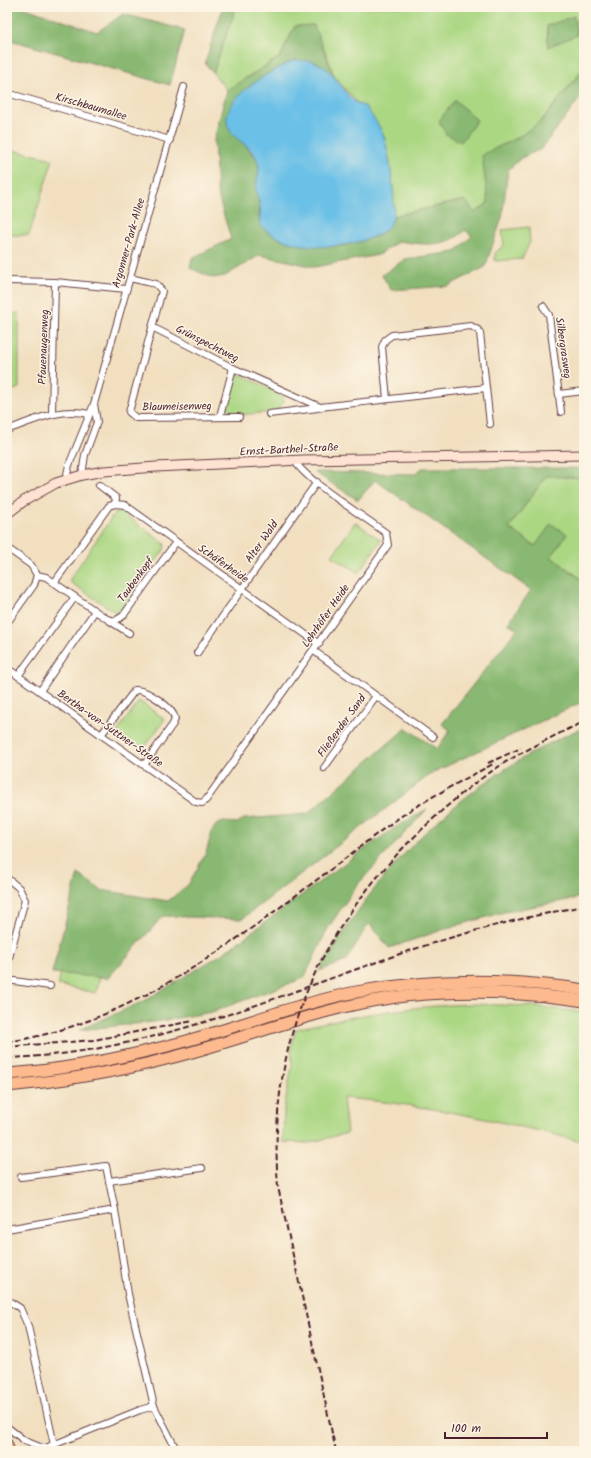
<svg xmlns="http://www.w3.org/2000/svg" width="591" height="1458" font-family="Kalam,sans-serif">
<rect width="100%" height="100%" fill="#fcf5e5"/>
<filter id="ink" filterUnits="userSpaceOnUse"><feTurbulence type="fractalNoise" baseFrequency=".025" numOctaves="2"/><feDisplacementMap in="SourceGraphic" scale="8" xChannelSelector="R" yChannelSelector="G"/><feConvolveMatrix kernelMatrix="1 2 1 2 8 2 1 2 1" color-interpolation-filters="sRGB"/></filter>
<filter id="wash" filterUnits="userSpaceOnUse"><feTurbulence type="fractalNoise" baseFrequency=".012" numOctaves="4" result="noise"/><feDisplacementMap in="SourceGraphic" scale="16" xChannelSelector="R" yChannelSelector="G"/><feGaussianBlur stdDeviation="0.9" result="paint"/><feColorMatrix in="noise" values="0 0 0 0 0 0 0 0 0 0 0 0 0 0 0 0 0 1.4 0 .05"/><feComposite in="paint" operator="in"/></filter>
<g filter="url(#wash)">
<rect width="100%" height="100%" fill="#f1dfc0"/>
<g fill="#abd783" stroke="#7a7b57" fill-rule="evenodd">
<path d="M236,7h348v61l-41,51 -21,16 -39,20 5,48 -13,10 -10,-13 -72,16 -1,-28 -5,-39 -28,-44 -25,-29 -8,-24 -31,-26 -15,31 -53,33 -14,-17zM574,16l3,18 -29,13 -1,-21z"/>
<polygon points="7,149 53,159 29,235 7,235"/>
<polygon points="529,227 530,242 522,259 495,261 495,253 504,245 502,230"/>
<polygon points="19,313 19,388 7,392 7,314"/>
<polygon points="239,374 282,394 284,402 275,412 236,415 226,408 234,377"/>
<polygon points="546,476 584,478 584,581 551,557 567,534 535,546 509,528"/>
<polygon points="120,511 165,544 164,550 118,614 70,582 70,579 114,514"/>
<polygon points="355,522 381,540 359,573 332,556"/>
<polygon points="139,701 165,719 142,751 117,732"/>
<polygon points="62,967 100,976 96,993 58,985"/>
<path d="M471,1004l59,2 54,6v130c-79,-20 -160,-38 -241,-44l4,35 -39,10 -25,-1 1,-33 8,-44 -1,-19 5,-17c58,-14 115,-23 175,-25z"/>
</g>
<g fill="#88b871" stroke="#696c4e">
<polygon points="7,7 22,7 97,32 123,14 185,30 170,85 7,39"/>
<polygon points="223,7 236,7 213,73 205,63"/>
<polygon points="574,16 577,35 548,47 547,26"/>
<path d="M314,25l20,51 -8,-8 -31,-8 -20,9 -42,33 11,42 13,15 2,7 -2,29 3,12 -1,11 82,28 36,-10 14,-13 2,-7 72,-16 10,13 13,-10 -6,-48 40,-20 21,-16 41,-51v25l-43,56 -20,9 -13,12 -6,48 -17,49 -37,19 -57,4 -9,-15 23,-16 50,-7 17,-16 -7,-6c-17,18 -43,15 -66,11l-21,14 -63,12 -55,-12 -35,21 -12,2 -23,-10 2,-10 39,-19 -14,-47 -3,-52 13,-50 53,-33 15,-31z"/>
<polygon points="455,100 477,120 461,142 446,134 439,121"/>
<polygon points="422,468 584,468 584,478 546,476 509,528 535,546 551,524 567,534 551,557 584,581 584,701 432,773 242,919 163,916 108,978 52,973 78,874 101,890 168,901 188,885 206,853 212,831 216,825 223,822 237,823 244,819 307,814 406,728 437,749 450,730 442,724 517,629 508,623 531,590 375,480 358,500 314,472 415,474"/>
<path d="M584,727v170l-80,15 -59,17 -56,19 -20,-25 -23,38 -27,10c7,-14 16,-25 24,-38 59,-92 141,-163 241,-206z"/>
<polygon points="427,809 358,884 328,928 304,978 212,1012 161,1021 79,1030 144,1001 222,954 364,849 396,827"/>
</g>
<path fill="#6ac0e7" stroke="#5a7089" d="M295,60c7,1 16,0 22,3 20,7 29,41 48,43 6,9 14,18 18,28 6,14 15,74 9,87 -5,11 -16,15 -27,19 -31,10 -78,11 -104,-14 -3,-7 0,-11 -1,-18 0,-6 -4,-12 -4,-18 -1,-9 5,-18 2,-27 -3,-16 -22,-21 -29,-34 -14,-30 45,-60 66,-69z"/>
</g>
<g filter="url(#ink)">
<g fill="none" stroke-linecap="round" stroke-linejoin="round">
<defs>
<g id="street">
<polyline points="7,93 170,140"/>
<polyline points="130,278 156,284 162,291 129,412 136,418 239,417"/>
<polyline points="7,281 55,282 126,289"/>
<polyline points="543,306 549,315 561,412"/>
<polyline points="152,327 233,368 320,407 486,388"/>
<polyline points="559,394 584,391"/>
<polyline points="387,399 382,347 385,340 392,335 471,326 478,330 480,333 490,424"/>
<polyline points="52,413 55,282"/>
<polyline points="269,414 318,408"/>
<polyline points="220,416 233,368"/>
<path d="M7,430c28,-10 52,-23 82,-16"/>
<polyline points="82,475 85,455 97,422 94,404"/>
<polyline points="66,479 69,465 94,404 184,87"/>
<polyline points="99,485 116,498 115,504"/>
<polyline points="7,548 31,565 37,575 34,585 7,623"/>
<polyline points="37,575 46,577 107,619 115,621 123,616 176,542"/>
<polyline points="54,583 109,506 115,504 125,505 319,644"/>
<polyline points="110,621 129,633"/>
<polyline points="314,651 433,737"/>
<polyline points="197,653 317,482"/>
<path d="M7,668l189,134 6,1 4,-3 182,-255 -2,-12c-20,-15 -82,-54 -91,-72"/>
<polyline points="18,676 75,597"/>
<polyline points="40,691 95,611"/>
<path d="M101,735l34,-45c11,-1 38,17 40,29l-2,5 -29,41"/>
<polyline points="324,768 376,696"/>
<polyline points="7,878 19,888 25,900 7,965"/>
<polyline points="7,980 50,986"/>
<polyline points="21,1177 106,1166 109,1181"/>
<polyline points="115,1210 128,1294 154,1406"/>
<polyline points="7,1229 115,1210 109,1181 202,1168"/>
<polyline points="7,1300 20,1308 28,1326 54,1445"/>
<polyline points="7,1427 25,1441 45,1449"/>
<polyline points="38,1451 140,1410 154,1406 177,1451"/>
</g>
<polyline id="secondary" points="7,514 24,501 56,483 82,475 104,471 156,467 303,460 584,455"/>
<polyline id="primary" points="7,1444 9,1451"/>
<g id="highway">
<path d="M7,1074c58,-4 116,-16 172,-31 59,-16 117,-39 177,-51 76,-14 152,-14 228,-2"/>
<path d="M7,1086c55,-5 110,-14 163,-28 59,-15 115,-37 174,-51 79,-19 160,-18 240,-6"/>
</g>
</defs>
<use href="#street" stroke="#633c41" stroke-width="8"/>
<use href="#secondary" stroke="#633c41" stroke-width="11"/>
<use href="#primary" stroke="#633c41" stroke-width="12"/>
<use href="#highway" stroke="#633c41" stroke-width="13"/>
<use href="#street" stroke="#fff" stroke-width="6"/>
<use href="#secondary" stroke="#fee3d2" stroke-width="9"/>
<use href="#primary" stroke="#fcba8e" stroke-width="10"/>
<use href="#highway" stroke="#fcba8e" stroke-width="11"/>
<g stroke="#4a1f2b" stroke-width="2" stroke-dasharray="6 3" stroke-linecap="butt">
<polyline points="566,730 584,722"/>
<polyline points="488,763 521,748"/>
<path d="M7,1042c128,-19 230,-103 331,-178 22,-17 44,-35 68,-51 28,-18 59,-34 89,-50"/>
<polyline points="7,1047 94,1040 193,1021"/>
<path d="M7,1058c137,-4 257,-57 384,-101 63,-22 127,-39 193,-51"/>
<path d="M336,1451l-58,-264c-10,-136 33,-242 126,-340 30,-30 61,-59 97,-82 22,-14 46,-25 69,-37"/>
</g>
</g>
</g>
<g text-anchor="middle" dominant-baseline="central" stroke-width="3" stroke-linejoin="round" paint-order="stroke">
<g font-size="11" fill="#4a1f2b" stroke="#fcf5e5">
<text transform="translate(91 107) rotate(16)">Kirschbaumallee</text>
<text transform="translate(129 243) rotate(-74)">Argonner-Park-Allee</text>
<text transform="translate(207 344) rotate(27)">Grünspechtweg</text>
<text transform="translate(44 347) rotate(-88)">Pfauenaugenweg</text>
<text transform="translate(563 348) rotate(82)">Silbergrasweg</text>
<text transform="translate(177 407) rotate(-1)">Blaumeisenweg</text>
<text transform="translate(289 450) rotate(-3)">Ernst-Barthel-Straße</text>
<text transform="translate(262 542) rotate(-55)">Alter Wald</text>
<text transform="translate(223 564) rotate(35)">Schäferheide</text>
<text transform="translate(136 580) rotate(-54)">Taubenkopf</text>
<text transform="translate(326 616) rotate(-55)">Lehrhöfer Heide</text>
<text transform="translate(342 726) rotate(-54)">Fließender Sand</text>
<text transform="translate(110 729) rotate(35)">Bertha-von-Suttner-Straße</text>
</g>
</g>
<rect width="591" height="1458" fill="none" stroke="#fcf5e5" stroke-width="24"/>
<path d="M445 1432v6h102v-6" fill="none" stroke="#4a1f2b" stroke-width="2"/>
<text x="451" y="1432" font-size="12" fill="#4a1f2b" stroke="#fcf5e5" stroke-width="3" paint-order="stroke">100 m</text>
</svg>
